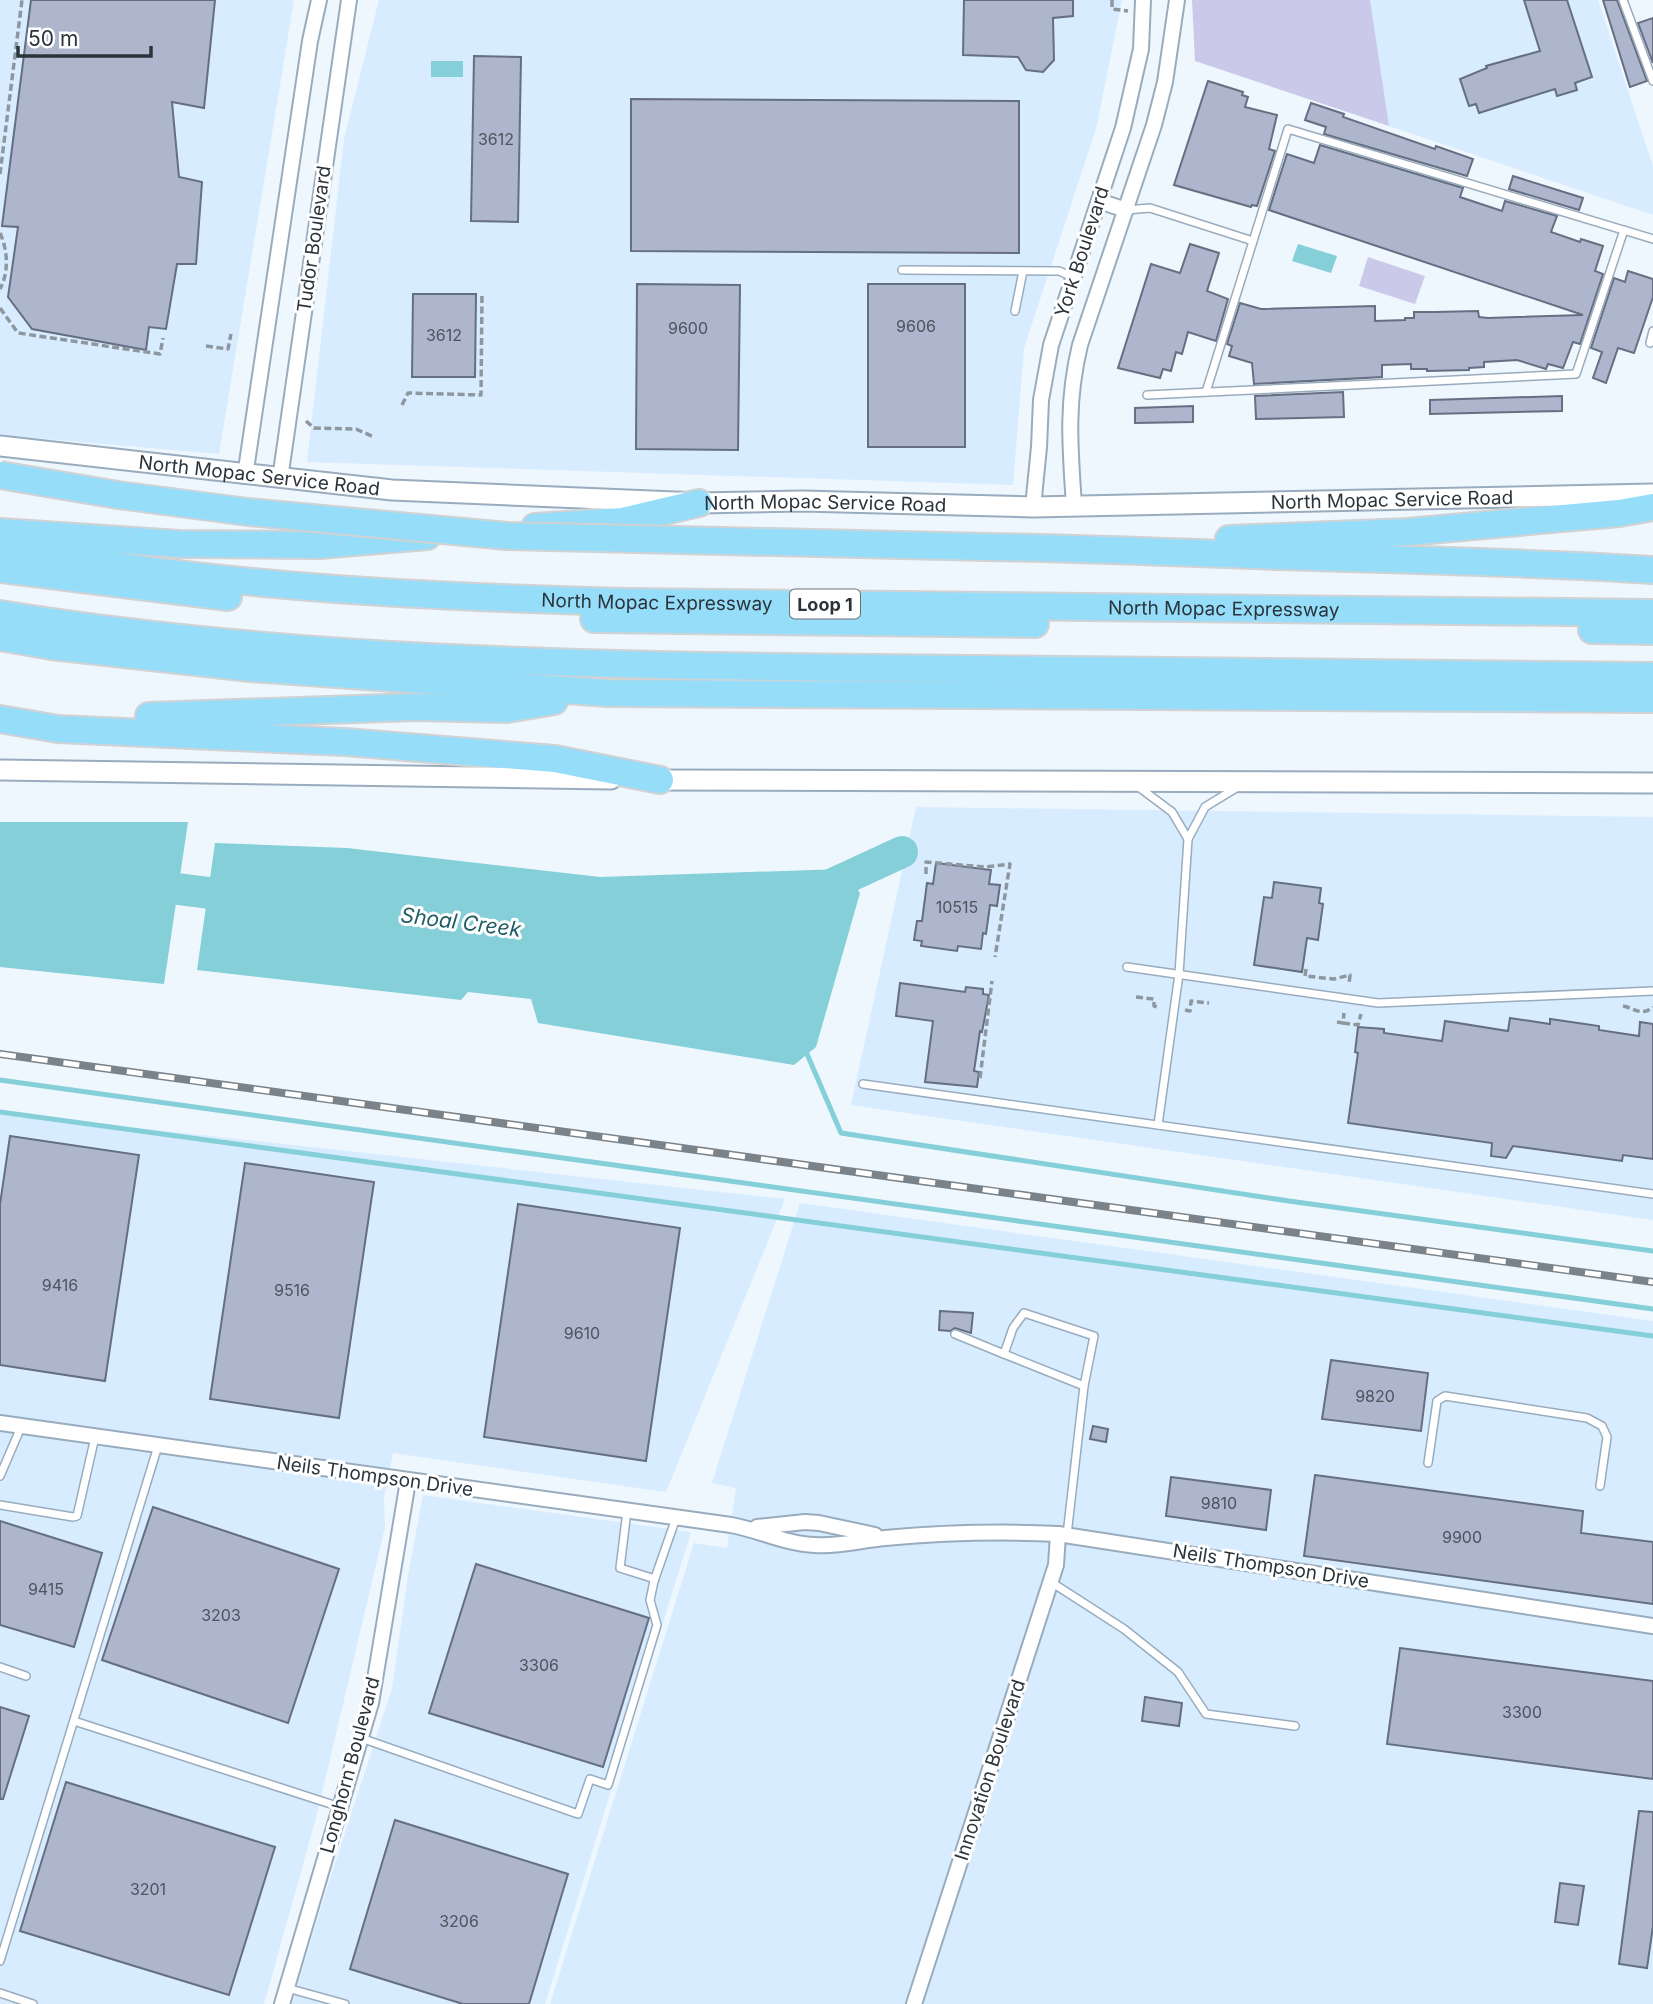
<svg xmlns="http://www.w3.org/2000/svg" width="1653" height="2004" font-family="Inter,sans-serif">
<rect width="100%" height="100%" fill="#eef6fe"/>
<g fill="#d7ecff">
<polygon points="0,0 294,0 219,454 0,435"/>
<polygon points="379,0 1122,0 1096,129 1024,348 1013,485 307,462 344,139"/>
<polygon points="1369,0 1598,0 1653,166 1653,215 1389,126"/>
<polygon points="916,807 1653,817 1653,1220 851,1105"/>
<polygon points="0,1113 785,1199 666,1492 393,1453 384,1498 385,1527 316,1818 264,2004 0,2004"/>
<polygon points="800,1203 1653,1321 1653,2004 550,2004 694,1543 727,1548 736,1488 712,1483"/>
<polygon points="423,1495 691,1532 545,2004 292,2004 327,1888 392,1689 408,1575"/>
</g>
<g fill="#cbc9ea">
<polygon points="1192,0 1370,0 1389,126 1195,61"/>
<polygon points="1368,257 1425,276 1415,304 1359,286"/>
</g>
<g fill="#85cfd8">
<rect x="431" y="61" width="32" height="16"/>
<polygon points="1298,244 1337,256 1331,273 1292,261"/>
<polygon points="0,822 188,822 164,984 0,967"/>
<polygon points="215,843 347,848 600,877 843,869 860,893 816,1047 794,1065 538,1023 531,999 468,992 461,1000 197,970"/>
</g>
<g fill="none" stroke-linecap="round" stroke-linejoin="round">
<g stroke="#85cfd8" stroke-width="5">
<polyline points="802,1050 807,1054 841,1133 1289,1201 1653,1251"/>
<polyline points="0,1080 1653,1309"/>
<polyline points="0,1112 1653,1336"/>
</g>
<g stroke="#85cfd8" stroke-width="32">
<polyline points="138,884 249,898"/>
<polyline points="811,894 902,852"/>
</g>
</g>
<g fill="#adb6cc" stroke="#666e81" stroke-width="2">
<polygon points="31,0 215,0 204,108 172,102 179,177 202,182 196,264 177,264 166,329 149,327 146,350 32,329 8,297 18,227 2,226"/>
<polygon points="964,0 1073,0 1073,16 1053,18 1054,60 1043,72 1026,70 1018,57 963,55"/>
<polygon points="1524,0 1567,0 1592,77 1575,83 1577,90 1557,96 1555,89 1479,113 1476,104 1469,106 1460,79 1487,68 1486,66 1540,51"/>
<polygon points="1603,0 1617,0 1647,81 1630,87"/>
<polygon points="1653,18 1653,63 1638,23"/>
<polygon points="474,56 521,57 518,222 471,221"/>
<polygon points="1208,81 1243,92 1242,95 1248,97 1245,107 1277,115 1269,149 1275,151 1257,206 1252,205 1251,207 1174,185"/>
<polygon points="631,99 1019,101 1019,253 631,251"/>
<polygon points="1311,103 1344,114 1343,117 1435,149 1436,146 1473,159 1467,176 1324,134 1326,127 1305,120"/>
<polygon points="1320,145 1463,188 1460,197 1502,211 1505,201 1557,216 1551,232 1580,242 1581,239 1603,246 1595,271 1603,274 1580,344 1573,342 1563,368 1548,364 1546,369 1517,360 1484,362 1484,367 1469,368 1469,370 1427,371 1427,369 1411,369 1411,364 1382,365 1382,377 1254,384 1252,363 1229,356 1232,346 1227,344 1240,303 1261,309 1375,306 1375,321 1405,320 1405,318 1414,318 1414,312 1435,312 1478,311 1479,317 1488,318 1583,315 1269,210 1287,154 1314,163"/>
<polygon points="1513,176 1583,198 1579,210 1509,189"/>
<polygon points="1190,244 1219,253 1207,291 1228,299 1216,341 1188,332 1182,354 1176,352 1171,371 1163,369 1160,378 1118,368 1151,264 1180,273"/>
<polygon points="1628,271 1653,279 1653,297 1634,353 1618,348 1606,383 1593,378 1602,352 1591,348 1614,278 1625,282"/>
<polygon points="637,284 740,285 738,450 636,449"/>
<rect x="868" y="284" width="97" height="163"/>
<polygon points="413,294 476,294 475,377 412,377"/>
<polygon points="1343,392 1344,417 1256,419 1255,396"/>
<polygon points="1562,396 1562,411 1430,414 1430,400"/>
<polygon points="1193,406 1193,422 1135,423 1135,408"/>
<polygon points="936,863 991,870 989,884 1000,885 997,906 990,905 986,934 983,933 981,949 958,946 957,951 921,946 922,941 914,940 917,921 922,921 927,883 933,884"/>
<polygon points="1274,882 1321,888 1319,903 1323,904 1318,940 1307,938 1302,972 1254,965 1264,897 1272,898"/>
<polygon points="900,983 965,992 966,987 983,989 983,994 989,995 982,1032 980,1031 974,1071 979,1072 977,1087 925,1082 933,1021 896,1016"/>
<polygon points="1510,1018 1550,1024 1550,1019 1599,1026 1599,1030 1639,1036 1640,1022 1653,1024 1653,1159 1623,1155 1622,1161 1513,1146 1506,1158 1491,1156 1492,1143 1348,1123 1358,1053 1355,1052 1358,1027 1384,1029 1384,1033 1442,1041 1445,1021 1508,1031"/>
<polygon points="10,1136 139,1155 105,1381 0,1365 0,1204"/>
<polygon points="245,1163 374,1182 339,1418 210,1399"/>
<polygon points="518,1204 680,1228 646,1461 484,1437"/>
<polygon points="940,1311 973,1313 971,1333 955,1328 950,1331 939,1330"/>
<polygon points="1331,1360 1428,1373 1421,1431 1322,1419"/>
<polygon points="1093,1426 1108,1429 1106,1442 1090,1439"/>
<polygon points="1315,1475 1583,1511 1581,1533 1653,1542 1653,1604 1304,1556"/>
<polygon points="1171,1477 1271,1490 1266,1530 1166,1516"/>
<polygon points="153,1507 339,1569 288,1723 102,1660"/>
<polygon points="0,1521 102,1553 74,1647 0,1625"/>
<polygon points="476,1564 649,1618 603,1767 429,1713"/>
<polygon points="1400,1648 1653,1681 1653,1779 1387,1744"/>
<polygon points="1145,1697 1182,1703 1179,1726 1142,1721"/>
<polygon points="0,1707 29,1716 3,1799 0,1799"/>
<polygon points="66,1782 275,1847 229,1995 20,1931"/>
<polygon points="1639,1811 1653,1812 1653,1926 1647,1968 1619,1964"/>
<polygon points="395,1820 568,1874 529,2004 463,2004 350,1969"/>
<polygon points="1560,1883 1584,1886 1578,1925 1555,1922"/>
</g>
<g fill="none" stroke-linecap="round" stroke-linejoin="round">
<defs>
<g id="service">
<polyline points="1623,0 1653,81"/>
<polyline points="1126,210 1150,208 1253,241"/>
<polyline points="902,270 1059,271 1073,277"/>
<polyline points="1015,311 1023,271"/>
<polyline points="1650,343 1653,331"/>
<polyline points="1206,392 1288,129 1653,239"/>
<polyline points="1147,395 1576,374 1624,230"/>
<polyline points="1136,785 1172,812 1188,839"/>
<polyline points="1127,967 1378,1003 1653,991"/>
<polyline points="863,1084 1653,1194"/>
<polyline points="1158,1125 1179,974 1188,839 1205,807 1236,788"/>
<polyline points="955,1334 1004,1354 1013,1328 1024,1313 1094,1336 1084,1386 1067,1535"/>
<polyline points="1004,1354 1084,1386"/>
<polyline points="1428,1463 1437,1401 1445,1396 1587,1418 1602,1426 1607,1437 1600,1486"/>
<polyline points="0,1476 21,1427"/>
<polyline points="0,1505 73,1517 77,1516 95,1437"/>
<polyline points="627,1511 620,1568 655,1579"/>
<polyline points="1051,1582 1124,1629 1178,1672 1206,1714 1295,1726"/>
<polyline points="0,1667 26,1676"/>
<polyline points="74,1721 340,1807"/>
<polyline points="361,1738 578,1814 590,1779 608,1785 657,1625 650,1600 654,1581 676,1518"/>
<polyline points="0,1961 158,1446"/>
<polyline points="287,1988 345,2004"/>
<polyline points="0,1993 33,2004"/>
</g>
<g id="minor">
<polyline points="1099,201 1126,210"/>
<polyline points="245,476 310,41 319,0"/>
<polyline points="280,479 349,0"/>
<path d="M1074,505c-4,-58 -8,-102 6,-160l74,-220 11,-43 12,-82"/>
<polyline points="1033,507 1039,447 1041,400 1051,345 1123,128 1141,49 1143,0"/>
<path d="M0,1423l731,102c28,5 55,19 84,20 23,2 47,-5 70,-7 56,-5 116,-7 173,-4l595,92"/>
<polyline points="757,1527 805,1522 819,1523 875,1535"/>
<polyline points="282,2004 371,1703 408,1481"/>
<polyline points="914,2004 1056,1565 1058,1534"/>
</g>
<g id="secondary">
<path id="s1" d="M0,446l392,44 307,13 103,-2 231,6 620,-13"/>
<polyline points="0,770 611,779"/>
<polyline points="648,780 1653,783"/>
</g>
<g id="motorway">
<polyline points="535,527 623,521 699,503"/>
<polyline points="0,532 179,544 319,545 427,536"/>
<polyline points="1229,539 1407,532 1619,513 1653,507"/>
<path id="s2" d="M0,547c207,39 419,50 629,55l1024,11"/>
<path d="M987,547c98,1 196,6 293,9 124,4 249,6 373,14"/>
<polyline points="0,569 228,597"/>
<path d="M0,614c292,47 584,51 879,54 258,3 516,6 774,8"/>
<polyline points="594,619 1035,624"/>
<polyline points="1592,630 1653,631"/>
<polyline points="0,637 52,646 251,668 608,693 1653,699"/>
<polyline points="149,716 415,707 507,709 554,701"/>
<polyline points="0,719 58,729 345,742 555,759 660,780"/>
</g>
</defs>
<use href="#service" stroke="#99acbd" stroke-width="10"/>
<use href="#minor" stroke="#99acbd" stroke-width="18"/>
<use href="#secondary" stroke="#99acbd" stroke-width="23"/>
<use href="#motorway" stroke="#d1d2d4" stroke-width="30"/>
<g stroke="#8f979e" stroke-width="3.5" stroke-dasharray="7 3.5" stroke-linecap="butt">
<polyline points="1112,0 1112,9 1128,11"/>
<polyline points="0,174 22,0"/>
<path d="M0,233c8,18 9,39 0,56"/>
<polyline points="0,308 18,333 160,354 163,338"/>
<polyline points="206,346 228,349 231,334"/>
<polyline points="402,405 408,393 481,395 482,293"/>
<polyline points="306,421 314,428 356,429 374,437"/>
<polyline points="926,874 926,862 985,867 1010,864 995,957"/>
<polyline points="1306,969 1305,976 1334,979 1350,975 1349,984"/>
<polyline points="1136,997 1154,999 1154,1006 1157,1007"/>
<path d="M1623,1006c11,2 19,11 30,1"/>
<polyline points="1185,1010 1190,1011 1191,1001 1209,1003"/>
<polyline points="1337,1022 1343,1023 1344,1013"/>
<polyline points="1343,1023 1358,1025 1361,1014"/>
<polyline points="980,1078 992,981"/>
</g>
<use href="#service" stroke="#fff" stroke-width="7"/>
<use href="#minor" stroke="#fff" stroke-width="14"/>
<use href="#secondary" stroke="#fff" stroke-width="19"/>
<use href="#motorway" stroke="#96ddfa" stroke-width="26"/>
<defs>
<polyline id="rail" points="0,1054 1653,1282"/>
</defs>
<use href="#rail" stroke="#7b838a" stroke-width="8"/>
<use href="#rail" stroke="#fff" stroke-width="5" stroke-dasharray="16" stroke-linecap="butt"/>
<defs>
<polyline id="motorway-bridge" points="0,475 118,495 248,512 507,536 987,547"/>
</defs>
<use href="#motorway-bridge" stroke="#d1d2d4" stroke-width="30" stroke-linecap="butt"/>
<use href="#motorway-bridge" stroke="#96ddfa" stroke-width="26"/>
</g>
<g text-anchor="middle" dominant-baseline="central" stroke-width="6" stroke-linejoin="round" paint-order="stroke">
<g font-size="16" fill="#4c545f">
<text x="496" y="139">3612</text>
<text x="916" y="326">9606</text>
<text x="688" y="328">9600</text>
<text x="444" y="335">3612</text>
<text x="957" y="907">10515</text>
<text x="60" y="1285">9416</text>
<text x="292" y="1290">9516</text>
<text x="582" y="1333">9610</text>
<text x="1375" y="1396">9820</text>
<text x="1219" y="1503">9810</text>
<text x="1462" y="1537">9900</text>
<text x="46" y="1589">9415</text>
<text x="221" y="1615">3203</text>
<text x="539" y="1665">3306</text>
<text x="1522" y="1712">3300</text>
<text x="148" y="1889">3201</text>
<text x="459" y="1921">3206</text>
</g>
<rect fill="#fff" stroke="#6b7176" stroke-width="2" x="790" y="589.5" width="70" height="29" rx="5"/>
<g font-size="18" font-weight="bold" fill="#2c343b">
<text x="825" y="604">Loop 1</text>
</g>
<g font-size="19" fill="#2c343b" stroke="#fff">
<text transform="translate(314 239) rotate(-82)">Tudor Boulevard</text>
<text transform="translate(1082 252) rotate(-72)">York Boulevard</text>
<text stroke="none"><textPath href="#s1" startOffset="261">North Mopac Service Road</textPath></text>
<text stroke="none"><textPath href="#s1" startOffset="1395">North Mopac Service Road</textPath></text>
<text stroke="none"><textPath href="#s1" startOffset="828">North Mopac Service Road</textPath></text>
<text stroke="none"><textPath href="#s2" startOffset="660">North Mopac Expressway</textPath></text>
<text stroke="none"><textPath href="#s2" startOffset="1227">North Mopac Expressway</textPath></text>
<text transform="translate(375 1476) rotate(8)">Neils Thompson Drive</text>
<text transform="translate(1271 1566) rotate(9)">Neils Thompson Drive</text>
<text transform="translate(350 1765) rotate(-75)">Longhorn Boulevard</text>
<text transform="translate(990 1770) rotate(-72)">Innovation Boulevard</text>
</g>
<g font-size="21" font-style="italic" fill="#1e5d63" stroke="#fff">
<text transform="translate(461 922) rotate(7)">Shoal Creek</text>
</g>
</g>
<path d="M18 46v10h133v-10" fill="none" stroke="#2c343b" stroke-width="3.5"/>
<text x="28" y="46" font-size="21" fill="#2c343b" stroke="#ffffff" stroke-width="5" paint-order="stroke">50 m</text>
</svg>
